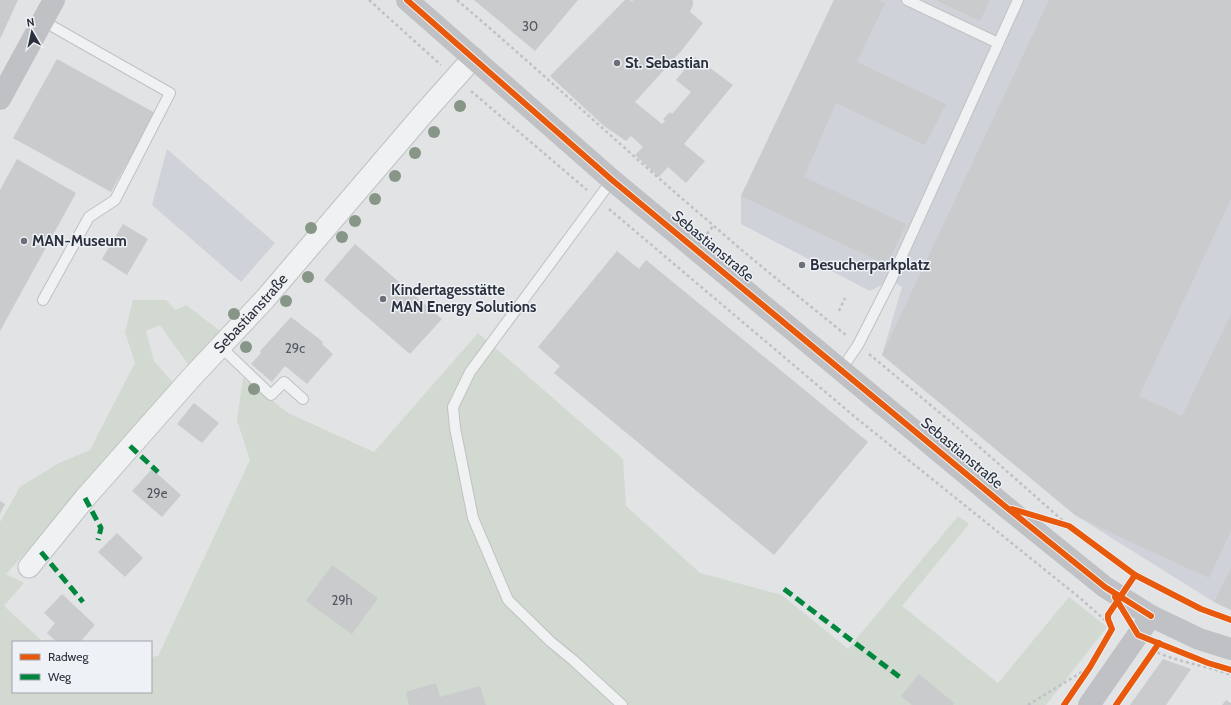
<svg xmlns="http://www.w3.org/2000/svg" width="1231" height="705" font-family="Cabin,sans-serif">
<rect width="100%" height="100%" fill="#e1e3e5"/>
<g fill="#cfd2d8">
<polygon points="834,0 1231,0 1231,610 1214,602 1075,515 882,355 902,287 891,280 870,291 741,224 741,196"/>
<polygon points="167,149 275,243 241,282 152,205"/>
</g>
<polygon fill="#d2d9d1" points="133,300 166,300 176,310 186,305 224,334 190,367 160,325 146,331 154,361 175,385 125,443 6,574 24,583 4,606 43,642 13,642 13,692 151,692 151,657 158,656 250,460 237,420 243,378 288,413 374,452 478,333 623,459 626,506 700,573 782,595 848,649 958,516 969,524 902,606 998,683 1069,597 1107,627 1046,705 0,705 0,522 20,487 59,463 90,450 135,363 125,332"/>
<g fill="#c9cbcd">
<polygon points="0,0 18,0 0,39"/>
<polygon points="474,0 578,0 535,51"/>
<polygon points="625,0 630,0 632,2 633,0 693,0 693,5 690,12 703,23 682,50 635,102 662,124 665,121 663,119 670,112 672,114 691,92 676,80 695,57 733,85 684,144 705,161 686,183 668,167 659,177 635,155 643,147 631,136 626,141 604,126 550,76"/>
<polygon points="834,0 879,0 885,3 857,62 946,104 925,145 836,103 804,177 906,224 887,265 741,196"/>
<polygon points="936,0 990,0 980,21"/>
<polygon points="1049,0 1231,0 1231,199 1139,396 1182,416 1231,314 1231,531 1209,578 1124,539 1075,515 882,355"/>
<polygon points="57,59 155,113 111,192 13,138"/>
<polygon points="17,159 76,193 0,331 0,190"/>
<polygon points="123,224 148,239 127,275 102,259"/>
<polygon points="355,244 442,319 410,354 324,280"/>
<polygon points="617,251 639,269 646,260 868,442 774,555 554,373 560,366 538,347"/>
<polygon points="291,317 323,342 322,344 333,354 307,384 285,366 272,382 251,364 261,353 260,351"/>
<polygon points="194,403 219,423 202,443 177,424"/>
<polygon points="152,469 181,495 162,517 132,491"/>
<polygon points="0,501 5,504 0,514"/>
<polygon points="117,533 143,558 125,577 98,552"/>
<polygon points="332,565 378,598 352,634 306,601"/>
<polygon points="1231,568 1231,610 1214,602"/>
<polygon points="62,594 95,625 80,642 57,642 47,633 55,623 44,613"/>
<polygon points="1163,659 1191,669 1166,705 1130,705"/>
<polygon points="919,674 954,703 953,705 912,705 901,696"/>
<polygon points="436,683 440,697 480,686 486,705 409,705 406,692"/>
<polygon points="1226,700 1231,703 1231,705 1222,705"/>
</g>
<g fill="none" stroke-linecap="round" stroke-linejoin="round">
<defs>
<g id="lane">
<polyline points="907,0 998,43"/>
<polyline points="612,180 470,372 453,407 455,428 473,518 508,600 551,642 573,660 622,705"/>
<polyline points="43,300 89,217 115,200 170,93 43,21"/>
<polyline points="221,347 271,395 284,382 303,399"/>
<polyline points="841,370 858,345 891,280 1018,0"/>
</g>
<g id="street">
<path id="s1" d="M29,567l56,-69 106,-120 74,-79 159,-186 49,-55"/>
</g>
</defs>
<use href="#lane" stroke="#bfc1c3" stroke-width="12"/>
<use href="#street" stroke="#bfc1c3" stroke-width="23"/>
<g stroke="#bfc1c6" stroke-width="2.5" stroke-dasharray="3 3" stroke-linecap="butt">
<polyline points="369,0 441,65"/>
<path d="M457,0c87,74 170,152 257,226 43,38 88,73 133,110"/>
<polyline points="471,91 587,190"/>
<polyline points="609,209 855,417 1080,598 1116,630"/>
<polyline points="707,234 713,226"/>
<polyline points="839,311 845,298"/>
<polyline points="869,354 951,422 1069,526"/>
<path d="M1152,650c24,12 53,15 79,25"/>
<polyline points="1028,705 1090,667"/>
</g>
<use href="#lane" stroke="#f0f1f2" stroke-width="10"/>
<use href="#street" stroke="#f0f1f2" stroke-width="21"/>
<g stroke="#bfc1c5" stroke-width="22">
<polyline points="407,0 612,180 1006,507 1105,587 1151,616 1199,639 1231,649"/>
<polyline points="0,99 54,0"/>
<polyline points="1089,705 1151,616"/>
</g>
<g stroke="#00873e" stroke-width="5" stroke-dasharray="10 5" stroke-linecap="butt">
<polyline points="130,446 158,472"/>
<polyline points="85,498 101,528 98,540"/>
<polyline points="41,552 83,602"/>
<polyline points="784,589 901,678"/>
</g>
<defs>
<g id="cycleway">
<polyline points="407,0 612,180 1006,507 1105,587 1151,616"/>
<polyline points="1012,509 1069,526 1135,575 1201,609 1231,620"/>
<polyline points="1115,597 1138,635 1208,663 1231,670"/>
<polyline points="1064,705 1090,667 1112,629 1108,619 1108,615 1135,575"/>
<polyline points="1116,705 1159,643"/>
</g>
</defs>
<use href="#cycleway" stroke="#eef1f5" stroke-width="8"/>
<use href="#cycleway" stroke="#e8590c" stroke-width="6"/>
</g>
<g fill="#879686">
<circle cx="460" cy="106" r="6"/>
<circle cx="434" cy="132" r="6"/>
<circle cx="415" cy="153" r="6"/>
<circle cx="395" cy="176" r="6"/>
<circle cx="375" cy="199" r="6"/>
<circle cx="355" cy="221" r="6"/>
<circle cx="311" cy="228" r="6"/>
<circle cx="342" cy="237" r="6"/>
<circle cx="308" cy="277" r="6"/>
<circle cx="286" cy="301" r="6"/>
<circle cx="234" cy="314" r="6"/>
<circle cx="246" cy="347" r="6"/>
<circle cx="254" cy="389" r="6"/>
</g>
<g fill="#6a6f78" stroke="#eef1f5" stroke-width="1.5">
<circle cx="617" cy="63" r="4"/>
<circle cx="24" cy="241" r="4"/>
<circle cx="802" cy="265" r="4"/>
<circle cx="383" cy="299" r="4"/>
</g>
<g text-anchor="middle" dominant-baseline="central" stroke-width="3" stroke-linejoin="round" paint-order="stroke">
<g font-size="13" fill="#525862">
<text x="530" y="26">30</text>
<text x="295" y="348">29c</text>
<text x="157" y="493">29e</text>
<text x="342" y="600">29h</text>
</g>
<g font-size="15" font-weight="bold" fill="#2a303d" stroke="#eef1f5" text-anchor="start">
<text x="625" y="63">St. Sebastian</text>
<text x="32" y="241">MAN-Museum</text>
<text x="810" y="265">Besucherparkplatz</text>
<text x="391" y="290">Kindertagesstätte<tspan x="391" dy="17">MAN Energy Solutions</tspan></text>
</g>
<g font-size="15" fill="#2a303d" stroke="#eef1f5">
<text transform="translate(713 246) rotate(40)">Sebastianstraße</text>
<text stroke="none"><textPath href="#s1" startOffset="337">Sebastianstraße</textPath></text>
<text transform="translate(962 453) rotate(40)">Sebastianstraße</text>
</g>
</g>
<rect x="12" y="641" width="140" height="52" fill="#eef1f5" stroke="#a0a4ab"/>
<rect x="20" y="654" width="20" height="6" fill="#e8590c" stroke="#a0a4ab"/>
<text x="48" y="661" font-size="12" fill="#2a303d">Radweg</text>
<rect x="20" y="674" width="20" height="6" fill="#00873e" stroke="#a0a4ab"/>
<text x="48" y="681" font-size="12" fill="#2a303d">Weg</text>
<g transform="translate(32 32) rotate(351)" stroke="#eef1f5" stroke-width="3" paint-order="stroke">
<path d="M0-3L7 15L0 10L-7 15Z" fill="#2a303d"/>
<text y="-6" font-size="11" font-weight="bold" text-anchor="middle" fill="#2a303d">N</text>
</g>
</svg>
